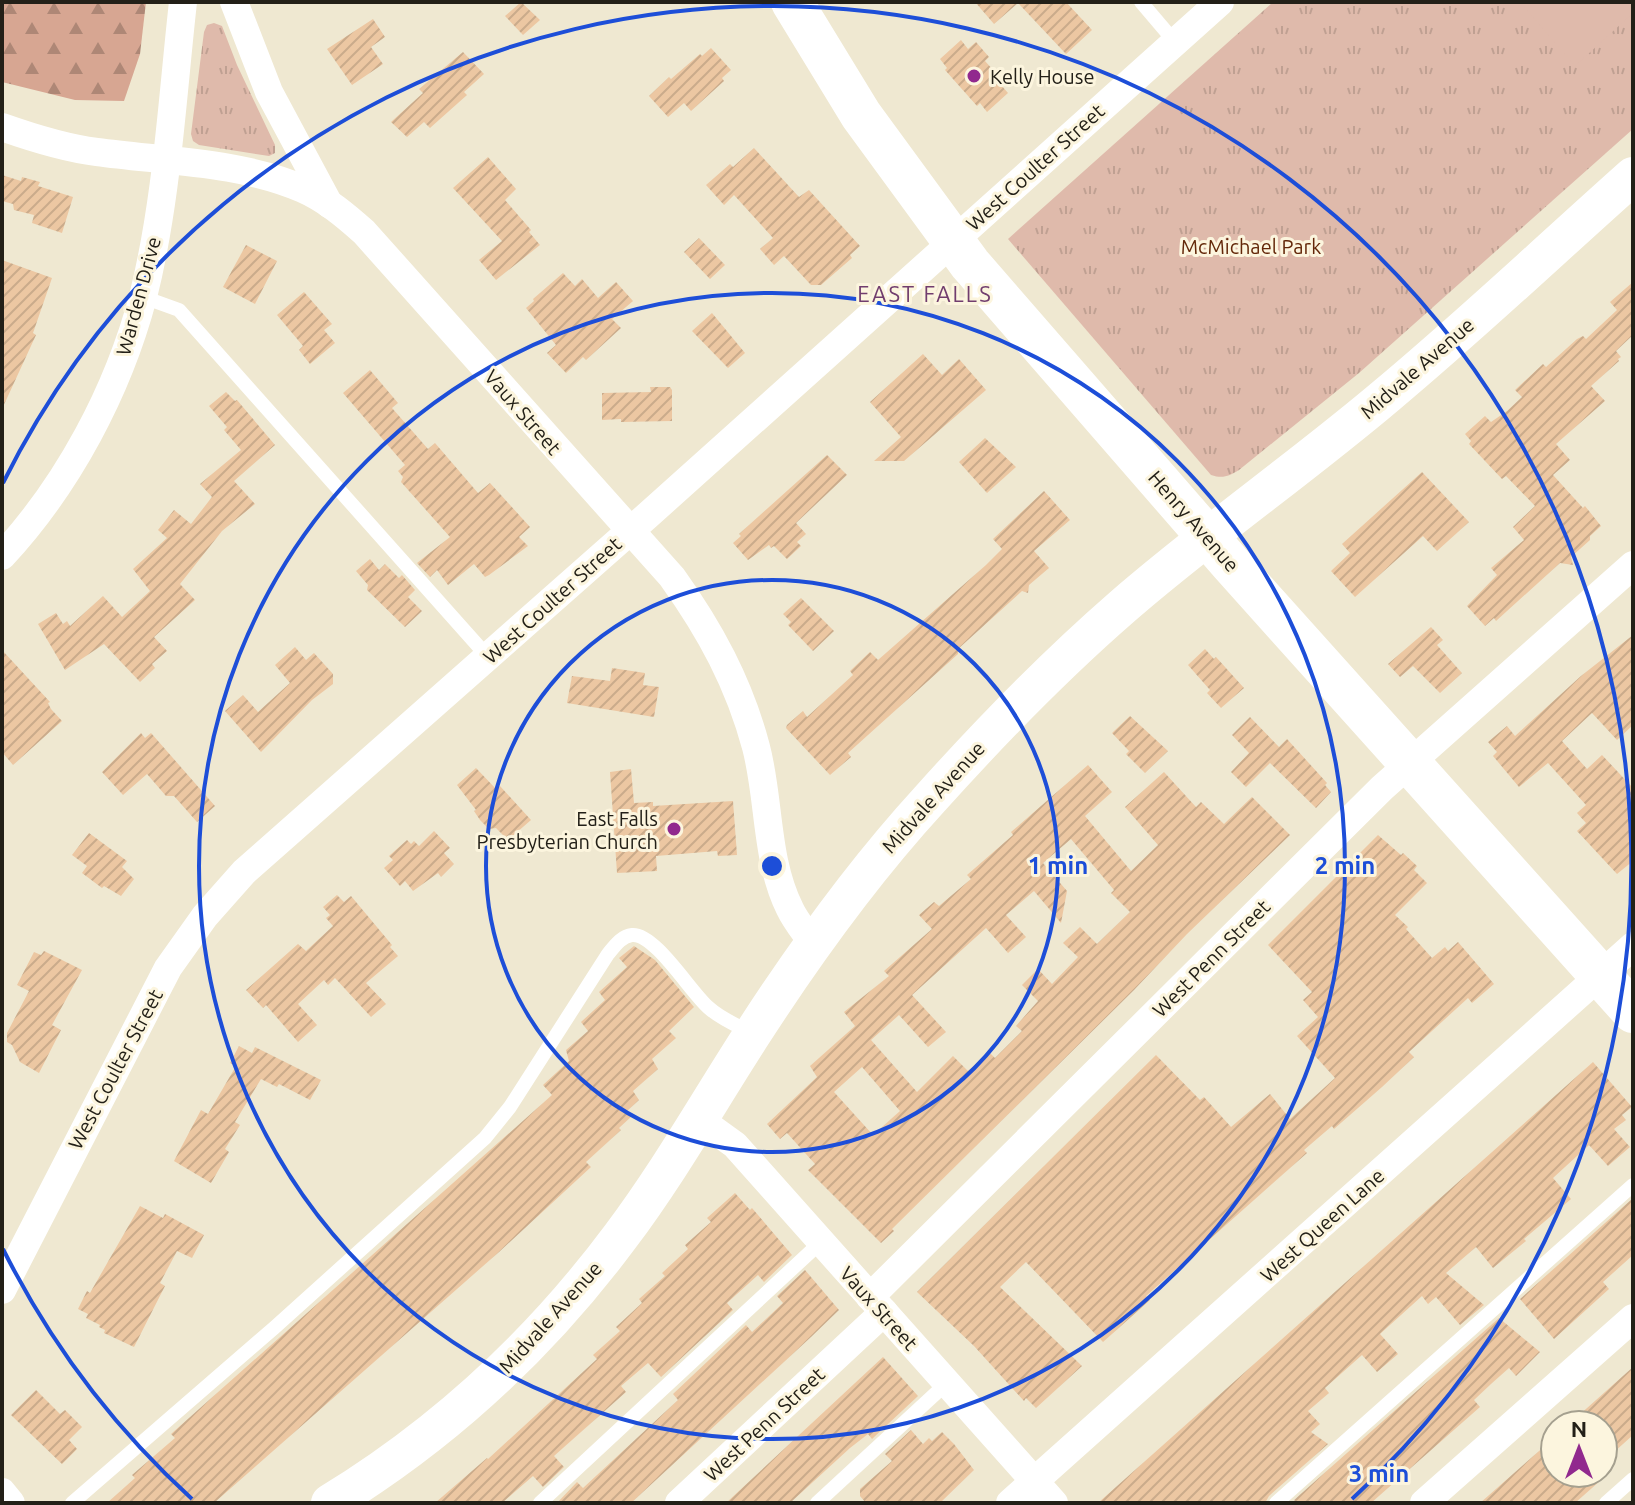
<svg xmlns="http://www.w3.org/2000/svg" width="1635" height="1505" font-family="Ubuntu,sans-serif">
<defs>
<pattern id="forest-firs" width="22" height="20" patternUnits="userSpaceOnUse" patternTransform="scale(2)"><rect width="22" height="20" fill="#d7a692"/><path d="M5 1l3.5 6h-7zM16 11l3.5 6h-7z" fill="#ae8776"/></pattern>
<pattern id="park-tufts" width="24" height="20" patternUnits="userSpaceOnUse" patternTransform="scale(2)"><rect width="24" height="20" fill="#dfbaab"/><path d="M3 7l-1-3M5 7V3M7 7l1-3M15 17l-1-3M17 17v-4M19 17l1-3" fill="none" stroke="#bfa092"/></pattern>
<pattern id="building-hatch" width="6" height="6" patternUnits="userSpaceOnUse" patternTransform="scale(2)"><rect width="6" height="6" fill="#ecc7a2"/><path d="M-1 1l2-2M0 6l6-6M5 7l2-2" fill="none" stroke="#caab8b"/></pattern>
</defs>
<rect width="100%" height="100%" fill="#efe8d1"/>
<polygon fill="url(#forest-firs)" points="2,2 146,2 140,54 124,101 75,100 2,82"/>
<g fill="url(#park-tufts)">
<path d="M1273,2h360v127l-274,244 -120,97c-10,6 -16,9 -28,5l-203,-236z"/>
<polygon points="214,23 222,26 237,65 275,145 275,153 269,156 199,145 193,141 191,134 204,32 207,25"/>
</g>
<polygon fill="#dfbaab" points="1520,2 1633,2 1633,13 1575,66"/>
<g fill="url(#building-hatch)" fill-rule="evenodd">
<polygon points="521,2 540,20 523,35 505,16"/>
<polygon points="975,2 1066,2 1092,30 1066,54 1018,3 994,24"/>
<polygon points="373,19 385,37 371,47 383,64 352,85 327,49"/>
<polygon points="961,40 968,49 976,42 989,57 985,61 1004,82 1001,85 1008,93 987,112 980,103 977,106 945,70 947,68 940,59"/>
<polygon points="711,48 731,70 722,78 724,81 691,111 684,103 668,117 649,96 669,77 671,79 700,54 702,56"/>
<polygon points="463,52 484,74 464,92 467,95 430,128 424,122 407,137 391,122 423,93 419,89"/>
<polygon points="754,148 799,197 809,190 860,246 850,255 852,258 821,285 811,285 784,256 774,265 760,249 773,238 734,195 724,205 706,185 730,164 733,167"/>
<polygon points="488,157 516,189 505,200 531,230 529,232 540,245 496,280 479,260 502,241 453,188"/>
<polygon points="2,175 21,181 22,177 40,182 38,186 73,197 62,233 32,223 34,215 14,210 13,204 2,201"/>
<polygon points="699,238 725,265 710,279 684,252"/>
<polygon points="246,245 277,261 255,304 223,287"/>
<polygon points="2,260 52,278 33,333 36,335 2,409"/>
<polygon points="563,273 575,286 582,279 598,298 616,282 633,301 612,319 621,328 586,360 583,357 566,373 547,353 556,345 526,308 534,301 533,299"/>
<polygon points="1633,282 1633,335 1616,351 1621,357 1618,359 1619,361 1591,386 1605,401 1556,444 1570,460 1553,475 1583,508 1585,506 1601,526 1590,536 1590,540 1571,557 1573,565 1560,563 1496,621 1494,618 1485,626 1467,606 1497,575 1491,568 1524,540 1513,527 1535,506 1506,476 1502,479 1469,444 1471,441 1465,434 1485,416 1491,422 1507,411 1522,397 1515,390 1543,364 1546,367 1577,339 1583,336 1586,339 1617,310 1610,302"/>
<polygon points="304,292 332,324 324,330 335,343 310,364 299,350 303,346 277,315"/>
<polygon points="712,313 745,353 728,368 692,331"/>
<polygon points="923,354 942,375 959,359 986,390 904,461 874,461 901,437 870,402"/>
<polygon points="370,370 398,403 392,408 428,449 435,443 478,493 490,483 530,527 519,537 528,546 489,575 485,577 474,564 448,585 437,570 430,577 417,563 450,537 401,482 403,477 398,471 405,465 343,393"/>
<polygon points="650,387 670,387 672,390 672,421 621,422 621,419 602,420 602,393 651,392"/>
<polygon points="226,392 235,401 237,400 275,445 234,481 255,504 222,531 180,584 195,600 154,637 167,651 152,664 155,668 140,682 104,644 65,670 38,624 56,613 63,624 67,621 70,626 103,596 122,617 150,591 133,569 167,538 158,530 174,510 191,524 212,497 200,484 241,450 224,430 227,427 209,406"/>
<polygon points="985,438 1016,467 987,493 959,462"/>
<polygon points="827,455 847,475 796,523 806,534 797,542 801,546 787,559 774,546 771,548 769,545 748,560 733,543 741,536 739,534"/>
<polygon points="1422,472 1469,522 1437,551 1423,536 1355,597 1331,571 1350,553 1342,544"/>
<polygon points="1044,491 1070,520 1034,551 1049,568 1029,585 1028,593 1022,591 958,649 958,654 848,753 851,757 830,775 786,728 787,725 803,711 807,717 853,675 850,671 870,652 878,660 986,565 1002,549 993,539"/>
<polygon points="370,559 379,570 385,564 399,578 402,575 415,590 408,597 422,611 405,627 367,590 368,585 356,571"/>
<polygon points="801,598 834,631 813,651 788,625 791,622 783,614"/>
<polygon points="1431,627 1443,640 1437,645 1462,673 1440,693 1413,666 1400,677 1388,664"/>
<polygon points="1633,635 1633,725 1617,740 1592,713 1562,741 1587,769 1602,755 1633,788 1633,861 1617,874 1577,831 1586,823 1577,813 1586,805 1548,763 1519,787 1493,756 1497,752 1488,742 1507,726 1515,736 1581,676"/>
<polygon points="295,647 306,660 314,653 333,674 333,684 312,700 261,752 225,711 243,695 258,712 290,683 275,665"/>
<polygon points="1205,649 1214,659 1216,657 1244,688 1221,708 1207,693 1210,690 1188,665"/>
<polygon points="2,650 50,702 48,703 51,709 62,721 13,765 2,752"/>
<polygon points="612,668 645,673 643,685 659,687 654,717 567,703 572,676 610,681"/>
<polygon points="1130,716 1168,751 1145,773 1126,754 1129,751 1112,733"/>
<polygon points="1250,717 1279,747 1287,739 1327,783 1325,785 1331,792 1316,808 1270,763 1246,787 1231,772 1249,753 1232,735"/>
<polygon points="141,733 145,738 151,733 215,806 197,822 174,796 166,796 147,774 123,795 102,772"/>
<path d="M1088,765l24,27 -27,24 46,55 27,-26 -33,-38 39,-35 32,35 5,-5 23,22 28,-27 38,38 -103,99 -53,56 -242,239 2,2 -13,12 -73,-73 7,-6 -28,-31 -7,6 -13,-15 50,-47 -7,-11 45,-40 -11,-14 45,-36 -5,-5 48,-42 -13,-14 15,-13 5,4 32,-27 -4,-4 46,-40 -2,-3zM1071,839l43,51 -3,3 19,19 -33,32 -17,-17 -17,16 15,14 -26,27 -14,-15 -16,16 16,16 -22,25 6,5 -27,27 -6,-6 -21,19 -15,-15 -36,36 -46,-52 28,-25 29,32 18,-15 -34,-37 74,-67 22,25 18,-16 -20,-22 28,-24 27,32 6,-32 -24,-28zM862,1067l38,44 -27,24 -39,-43z"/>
<polygon points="476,768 496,789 500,786 531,820 508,840 496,828 489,829 480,820 474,811 476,810 457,785"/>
<polygon points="631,769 634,803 653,802 653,806 733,801 737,855 718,856 717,851 656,856 657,871 617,873 610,772"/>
<polygon points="434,831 450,848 444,853 454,864 441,877 438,873 413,891 405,881 400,886 384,868 393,860 389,856 407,840 411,844 414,841 419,846"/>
<polygon points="89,833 127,861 122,867 134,879 121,896 104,886 102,888 82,873 87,866 72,855"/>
<polygon points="1378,835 1401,855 1403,853 1417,866 1414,870 1427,883 1395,915 1408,927 1406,929 1432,958 1445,947 1448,951 1458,942 1494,984 1472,1003 1468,998 1409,1052 1414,1057 1382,1087 1334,1129 1332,1126 1304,1150 1307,1153 1146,1296 1150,1300 1103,1342 1026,1262 1000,1287 1082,1366 1036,1408 1026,1398 1024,1401 974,1346 917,1292 1156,1055 1200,1100 1204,1097 1231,1127 1270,1094 1290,1119 1335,1078 1297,1036 1318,1017 1303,1000 1312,992 1268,945"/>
<polygon points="337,895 344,902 351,896 392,945 390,947 398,956 366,983 386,1004 371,1017 335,978 328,985 324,980 298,1004 317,1025 298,1042 266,1005 263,1008 246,990 298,944 306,951 333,926 326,918 330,915 323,907"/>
<polygon points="634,946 655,960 694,1007 669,1031 676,1038 652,1059 658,1069 633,1091 639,1100 627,1111 632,1116 619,1128 621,1130 586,1162 591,1167 499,1252 214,1503 107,1503 135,1478 132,1475 175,1438 171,1434 552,1095 543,1085 569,1061 566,1050 588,1031 581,1022 605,1000 599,992 627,967 619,958"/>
<polygon points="44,951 82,970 52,1025 61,1030 39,1073 20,1062 12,1045 7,1042 7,1033 29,991 17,985 34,952 41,955"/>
<polygon points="239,1046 252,1053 255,1047 321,1080 310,1100 279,1084 277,1087 261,1079 235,1122 240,1125 225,1149 229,1152 211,1183 174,1161 201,1110 208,1114 236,1066 230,1063"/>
<polygon points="1593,1062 1632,1107 1622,1115 1626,1120 1614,1129 1630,1147 1608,1166 1589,1145 1553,1178 1571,1199 1524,1239 1526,1241 1493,1268 1476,1247 1446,1273 1484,1305 1460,1325 1436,1297 1428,1304 1422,1296 1380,1334 1398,1354 1377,1372 1362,1355 1325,1388 1329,1393 1308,1411 1320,1424 1311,1432 1328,1444 1269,1496 1265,1503 1098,1503"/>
<polygon points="735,1193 750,1210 752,1208 792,1255 764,1282 758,1275 727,1303 733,1310 661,1377 648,1363 621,1386 626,1392 554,1456 564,1467 543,1487 533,1476 502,1503 435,1503 487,1458 488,1459 597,1359 593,1355 620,1331 616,1327 642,1303 639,1299 665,1276 662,1273 688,1249 685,1245 711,1222 707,1218"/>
<polygon points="1633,1198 1633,1255 1603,1282 1609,1289 1554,1339 1520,1299"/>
<polygon points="140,1206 163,1218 165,1214 204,1235 192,1258 177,1251 160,1283 165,1286 134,1347 104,1333 105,1330 99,1327 100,1325 86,1318 88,1314 78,1309 87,1291 90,1293"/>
<polygon points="805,1270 839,1310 811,1337 631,1503 557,1503 577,1482 583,1488 678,1400 673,1394 746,1325 752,1332 783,1303 777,1296"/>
<polygon points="1499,1318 1540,1352 1516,1376 1509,1368 1491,1384 1474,1400 1480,1407 1371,1503 1297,1503 1294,1500"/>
<polygon points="883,1357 918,1396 872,1439 868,1434 850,1448 790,1503 726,1503"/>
<polygon points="1633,1367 1633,1435 1603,1462 1603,1425 1568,1425"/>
<polygon points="36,1390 60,1414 65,1410 82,1427 69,1440 77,1449 62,1464 11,1415"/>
<polygon points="911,1430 923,1444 929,1438 932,1441 942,1432 954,1444 974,1470 940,1503 866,1503 860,1496 860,1489 892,1461 885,1454"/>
<polygon points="1555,1437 1555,1473 1609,1473 1575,1503 1480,1503"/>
</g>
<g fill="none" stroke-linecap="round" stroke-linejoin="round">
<g stroke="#fff" stroke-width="14">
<polyline points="1141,2 1175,42"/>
<polyline points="143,297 179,310 488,657"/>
<path d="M72,1503l202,-175 211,-190 25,-31 98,-153c6,-7 13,-18 24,-19 23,-2 59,58 77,73 12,11 29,18 43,25"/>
<polyline points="540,1503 821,1242"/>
<polyline points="817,1503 947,1383"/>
<polyline points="1276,1503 1633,1185"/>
<polyline points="1606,1503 1633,1479"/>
</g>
<g stroke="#fff" stroke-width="28">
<polyline points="234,2 269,92 329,204"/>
<path d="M2,127c31,11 63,21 95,25 66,9 145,10 206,37 23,10 43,27 61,43l308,345c38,53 67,106 84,170 14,53 9,112 34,162 6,13 16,24 24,36"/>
<path d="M2,556c66,-71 116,-165 141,-259 24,-96 29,-197 40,-295"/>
<polyline points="699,1119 735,1145 1054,1503"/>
<polyline points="2,1290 168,968 205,916 244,872 647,516 1220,2"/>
<polyline points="870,1297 1382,788 1633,565"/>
<polyline points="2,1492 11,1503"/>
<polyline points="679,1503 884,1312"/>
<polyline points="1010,1503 1633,946"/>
<polyline points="1424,1503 1633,1318"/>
</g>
<path stroke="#fff" stroke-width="38" d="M330,1503c113,-69 211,-160 290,-266 49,-65 89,-136 133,-204 53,-82 111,-162 176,-233 61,-68 124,-133 193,-193 85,-74 179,-139 265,-212 84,-70 164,-146 246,-219"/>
<polyline stroke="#fff" stroke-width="42" points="792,2 861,115 970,264 1231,564 1633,1012"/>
</g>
<g fill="none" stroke="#1d4ed8" stroke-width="4">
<circle cx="772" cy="866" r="286"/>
<circle cx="772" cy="866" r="573"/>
<path d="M192 1499A859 859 0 0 1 3 1249M3 483A859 859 0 1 1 1352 1499"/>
</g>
<g fill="#91298e" stroke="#fcf5de" stroke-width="3">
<circle cx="974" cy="76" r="8"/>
<circle cx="674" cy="829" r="8"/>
</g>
<g text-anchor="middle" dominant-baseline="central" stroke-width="6" stroke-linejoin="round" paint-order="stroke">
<g font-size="20" fill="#232018" stroke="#fcf5de" text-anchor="start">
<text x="990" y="76">Kelly House</text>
<text x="658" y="818" text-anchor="end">East Falls<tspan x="658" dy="23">Presbyterian Church</tspan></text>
</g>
<g font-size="20" fill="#232018" stroke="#fcf5de">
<text transform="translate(1035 167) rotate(-42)">West Coulter Street</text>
<text transform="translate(138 296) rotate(-75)">Warden Drive</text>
<text transform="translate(1417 368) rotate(-41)">Midvale Avenue</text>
<text transform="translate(523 412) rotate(49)">Vaux Street</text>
<text transform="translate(1194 521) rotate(49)">Henry Avenue</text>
<text transform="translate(552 600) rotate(-42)">West Coulter Street</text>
<text transform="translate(933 797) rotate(-48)">Midvale Avenue</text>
<text transform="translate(1211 958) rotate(-45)">West Penn Street</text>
<text transform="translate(115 1069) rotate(-62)">West Coulter Street</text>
<text transform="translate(1322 1225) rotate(-42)">West Queen Lane</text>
<text transform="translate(879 1308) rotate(48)">Vaux Street</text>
<text transform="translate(550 1317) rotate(-48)">Midvale Avenue</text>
<text transform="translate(764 1424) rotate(-43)">West Penn Street</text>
</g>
<g font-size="20" fill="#632709" stroke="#fcf5de">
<text x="1251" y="246">McMichael Park</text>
</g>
<g font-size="22" letter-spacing="2" fill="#713d6e" stroke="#fcf5de">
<text x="925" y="293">EAST FALLS</text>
</g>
</g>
<circle cx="772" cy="866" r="12" fill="#1d4ed8" stroke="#fcf5de" stroke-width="4"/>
<g font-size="24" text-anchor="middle" font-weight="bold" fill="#1d4ed8" stroke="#fcf5de" stroke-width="6" stroke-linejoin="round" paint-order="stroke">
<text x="1058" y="874">1 min</text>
<text x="1345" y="874">2 min</text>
<text x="1379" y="1482">3 min</text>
</g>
<rect width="1635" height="1505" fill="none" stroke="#232018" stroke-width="8"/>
<g transform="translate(1579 1449)"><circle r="38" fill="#fcf5de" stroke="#a5a08f" stroke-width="2"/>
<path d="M0-6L14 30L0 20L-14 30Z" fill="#91298e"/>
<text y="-12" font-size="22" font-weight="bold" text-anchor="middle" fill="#232018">N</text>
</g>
</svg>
